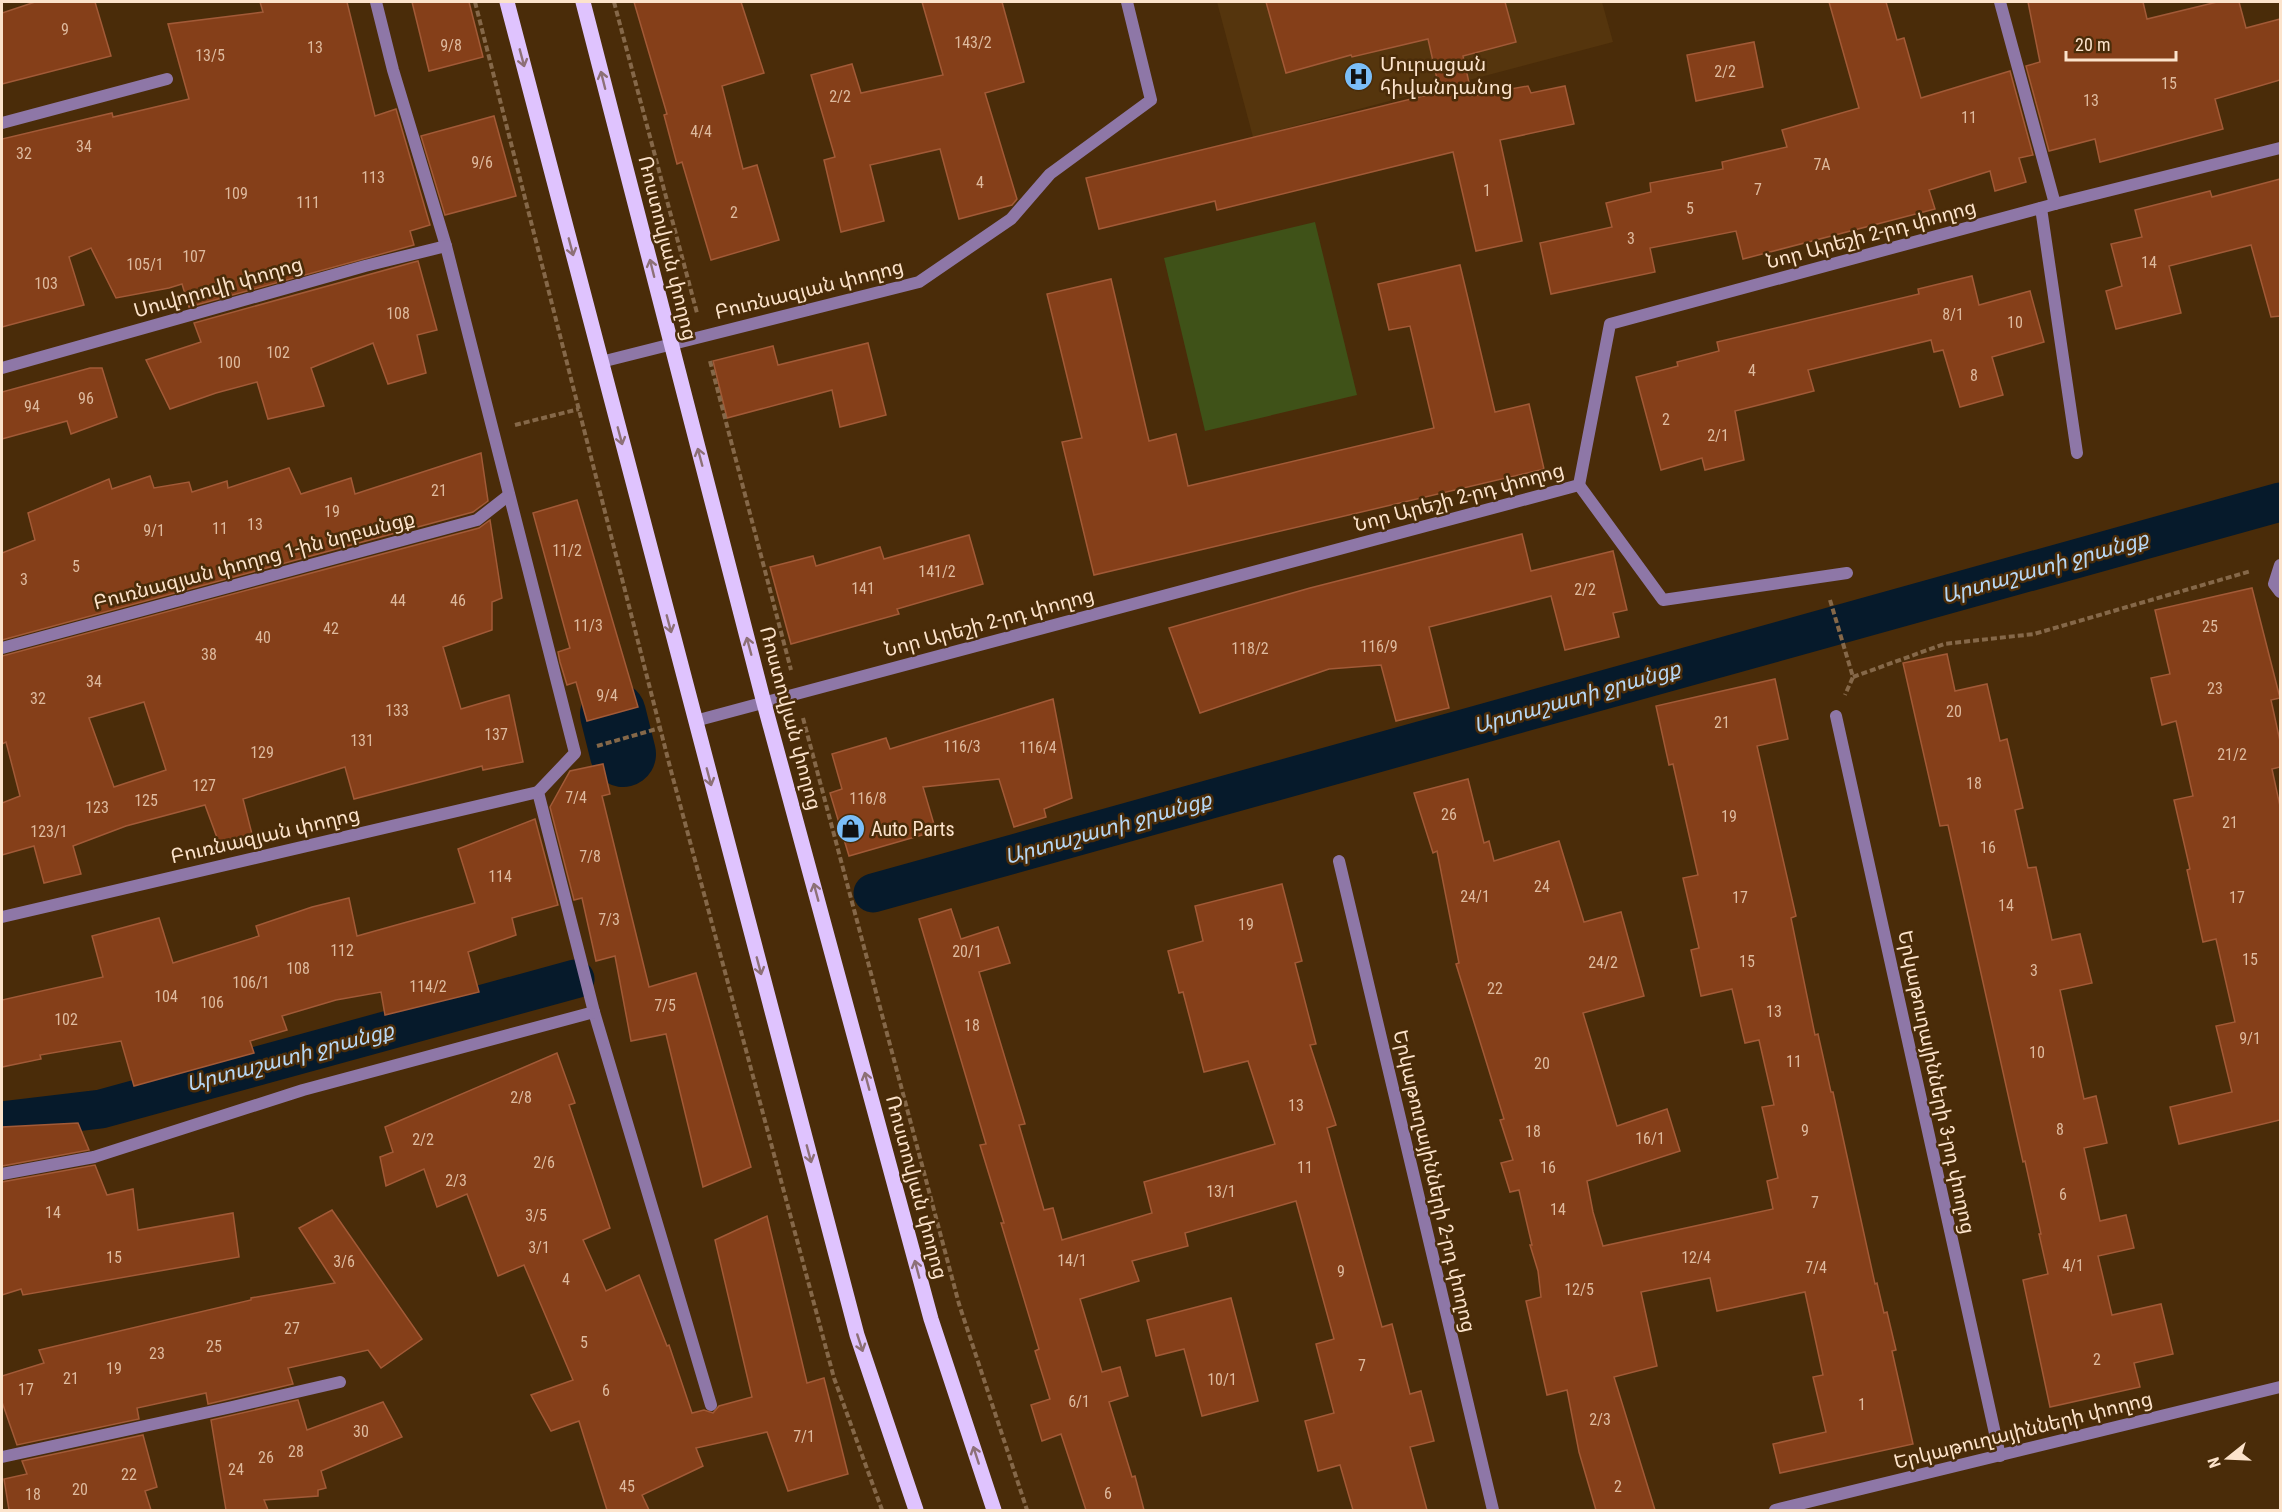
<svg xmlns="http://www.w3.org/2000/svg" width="2282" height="1512" font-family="'Roboto Condensed','Noto Sans Armenian',sans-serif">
<rect width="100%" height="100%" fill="#4a2c09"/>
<polygon fill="#55350d" points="1217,2 1602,2 1613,42 1253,137"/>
<polygon fill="#3f5218" points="1315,222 1357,395 1205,431 1164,258"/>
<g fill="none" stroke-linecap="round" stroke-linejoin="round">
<g stroke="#061a2b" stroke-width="39">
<polyline points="873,893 2280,502"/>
<polyline points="2,1121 101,1109 575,979"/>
</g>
<polyline stroke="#061a2b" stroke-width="66" points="613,714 623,754"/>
</g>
<g fill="#853f19" stroke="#a25a37" stroke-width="1.5" fill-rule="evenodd">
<polygon points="35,2 95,2 111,56 2,84 2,13"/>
<polygon points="260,2 347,2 375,116 396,109 430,225 410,231 414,245 189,307 182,284 169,288 116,298 91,248 69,257 84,305 2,327 2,139 112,113 113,117 189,99 168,24 263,12"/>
<polygon points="412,2 469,2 483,57 429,71"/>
<polygon points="634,2 741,2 764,73 722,86 743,169 757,165 779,240 711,260 682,162 677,164 664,115 667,114"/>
<polygon points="922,2 1002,2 1024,82 985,93 1017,199 1012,205 959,219 940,149 870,165 884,221 841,232 824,160 835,157 811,75 852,64 861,93 943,75"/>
<polygon points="1266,2 1505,2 1516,42 1463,56 1472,96 1528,86 1531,93 1565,86 1574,124 1500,140 1522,241 1476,251 1453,152 1217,210 1215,201 1099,229 1086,178 1440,92 1428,39 1352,57 1351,55 1286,73"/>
<polygon points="1829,2 1886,2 1897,40 1904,38 1921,98 2010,71 2033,155 2019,158 2026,182 1995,191 1990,171 1929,190 1935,209 1743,259 1736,231 1650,248 1655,272 1551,294 1540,243 1612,227 1606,203 1651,192 1650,183 1723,169 1722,162 1787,147 1782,130 1859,108"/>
<polygon points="2028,2 2143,2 2147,19 2217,2 2239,2 2246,28 2280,19 2280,80 2215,99 2223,129 2100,162 2095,139 2049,151 2026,66 2040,62"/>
<polygon points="1754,42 1763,87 1696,101 1687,55"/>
<polygon points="494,116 516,196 445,215 421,136"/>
<polygon points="2280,179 2280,316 2271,317 2251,245 2169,266 2181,313 2116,329 2106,291 2122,286 2111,244 2142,237 2135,210 2210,191 2212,197"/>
<polygon points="418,261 437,330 417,335 426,373 388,384 373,343 311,368 324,406 268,419 257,382 216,393 170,409 146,360 201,342 194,323"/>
<polygon points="1460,265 1495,412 1529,404 1544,469 1094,575 1062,442 1082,438 1047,294 1111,279 1149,441 1176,434 1188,486 1434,428 1410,326 1389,330 1378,284"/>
<polygon points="1972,276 1979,305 2030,291 2044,342 1992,357 2003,395 1960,407 1943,350 1934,352 1931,340 1808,370 1814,391 1735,411 1744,460 1705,470 1702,458 1661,470 1636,377 1678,366 1677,362 1719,351 1717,342 1919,294 1918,289"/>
<polygon points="868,343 886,415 840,427 832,390 727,418 713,361 773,346 778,365"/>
<polygon points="90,368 102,368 117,417 71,434 67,421 2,439 2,392"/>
<polygon points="481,453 488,501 473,512 2,640 2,553 35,540 28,513 109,479 112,489 150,476 154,488 189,482 192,492 227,481 228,488 289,468 301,494 351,478 355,494"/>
<polygon points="577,500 638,707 587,721 576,682 567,685 560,662 558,652 570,648 533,513"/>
<path d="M490,520l12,78 -10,4v28l-49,17 18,62 48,-14 14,67 -40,8 -1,-4 -128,33 -9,-32 -102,32 11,43 -32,9 -17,-46 -79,21 -53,20 8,28 -37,9 -10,-37 -32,9v-52l18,-7 -14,-54 -4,2v-88l477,-128zM144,702l22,68 -52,17 -25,-69z"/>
<polygon points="1522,534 1531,571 1613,551 1627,610 1613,613 1619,637 1565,650 1551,596 1429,627 1449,708 1396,721 1381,665 1329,669 1200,713 1169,628 1310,588"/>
<polygon points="969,535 983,584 897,609 899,614 791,644 770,567 813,556 816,566 880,547 884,559"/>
<polygon points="2252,588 2280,698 2271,700 2280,741 2280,767 2272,769 2280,806 2280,1120 2179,1144 2170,1107 2232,1092 2216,1026 2235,1022 2216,939 2203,942 2187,870 2190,869 2174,800 2193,796 2176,721 2162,725 2151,678 2170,674 2155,610"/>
<polygon points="1947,654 1955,691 1987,684 2000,741 2007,739 2023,808 2015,810 2028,868 2036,867 2052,940 2080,934 2092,983 2060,990 2084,1099 2096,1096 2107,1143 2084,1148 2100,1221 2126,1215 2134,1248 2098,1256 2112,1315 2161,1304 2173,1354 2134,1363 2140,1387 2050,1407 2023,1280 2048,1274 2039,1234 2041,1234 2025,1161 2023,1162 1948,825 1940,826 1903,663"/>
<polygon points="1775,679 1788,739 1757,746 1796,916 1791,918 1815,1035 1818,1034 1831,1092 1833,1092 1875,1284 1877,1283 1884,1313 1887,1312 1896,1350 1892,1351 1913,1444 1780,1473 1773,1444 1826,1432 1813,1377 1823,1375 1805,1292 1717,1311 1710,1278 1641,1292 1657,1366 1614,1377 1655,1510 1596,1510 1579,1452 1567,1390 1547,1395 1526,1301 1541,1297 1538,1271 1530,1245 1532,1245 1519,1190 1510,1192 1501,1163 1513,1160 1500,1120 1504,1119 1456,964 1459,963 1437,851 1433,853 1414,793 1468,779 1484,843 1489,841 1494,861 1559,841 1584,922 1621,912 1644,996 1583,1013 1617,1126 1667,1109 1680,1151 1587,1181 1593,1212 1603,1246 1773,1209 1767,1181 1778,1178 1762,1107 1774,1105 1759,1040 1745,1043 1732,989 1701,996 1691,950 1699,948 1683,878 1698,875 1673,764 1669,765 1656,706"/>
<polygon points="1053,699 1072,798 1044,809 1046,817 1014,827 999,779 923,787 936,831 849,856 830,793 842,789 832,754 886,738 890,749"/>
<polygon points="603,764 610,794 602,796 649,987 696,973 751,1167 703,1187 666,1034 631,1041 615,956 596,961 582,898 574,900 550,807 570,771"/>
<polygon points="535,819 558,905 512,918 516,935 468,952 479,992 385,1015 381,992 336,1000 282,1016 287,1030 250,1041 254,1053 134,1086 121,1041 40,1055 41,1059 2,1067 2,1000 103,977 92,936 159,918 173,963 259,936 256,926 312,907 349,898 357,936 475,903 458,849"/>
<polygon points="1282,884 1302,961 1295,963 1316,1044 1310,1045 1336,1125 1327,1128 1382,1327 1392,1324 1410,1394 1421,1391 1434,1441 1410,1447 1427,1510 1353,1510 1340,1465 1318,1471 1305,1421 1334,1413 1316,1344 1334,1339 1296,1201 1185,1233 1188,1246 1132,1261 1139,1281 1080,1299 1102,1372 1120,1367 1128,1396 1109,1402 1132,1477 1135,1476 1144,1510 1086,1510 1061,1434 1042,1441 1031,1405 1050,1399 1035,1351 1039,1349 1001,1223 1004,1223 980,1145 986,1144 919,919 951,909 961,939 998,927 1010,963 979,972 1025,1124 1019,1125 1044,1210 1053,1208 1062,1240 1152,1213 1144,1182 1275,1144 1248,1061 1204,1072 1183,992 1179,993 1168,951 1203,941 1195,906"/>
<polygon points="557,1053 575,1103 569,1105 610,1228 583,1240 606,1291 639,1275 667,1346 669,1345 692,1413 704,1410 713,1413 719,1406 752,1397 715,1240 767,1216 807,1383 824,1378 848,1474 788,1491 767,1432 696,1448 703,1466 642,1495 649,1510 607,1510 579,1421 551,1431 531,1395 573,1380 524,1265 498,1276 467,1194 437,1207 424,1169 386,1186 380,1157 393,1152 385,1127"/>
<polygon points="78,1123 89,1150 2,1166 2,1127"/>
<polygon points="95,1165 107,1195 133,1189 138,1230 233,1213 239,1257 23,1295 21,1289 2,1295 2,1182"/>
<polygon points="332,1210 422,1339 381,1368 368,1350 288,1368 293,1384 208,1404 206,1393 137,1408 139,1419 17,1445 2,1402 2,1376 44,1363 39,1350 251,1300 251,1298 335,1283 299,1228"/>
<polygon points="1231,1298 1258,1401 1202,1416 1184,1349 1156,1356 1147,1320"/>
<polygon points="298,1400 307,1430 383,1402 402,1437 321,1471 326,1488 318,1490 318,1496 264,1500 268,1510 226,1510 211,1420"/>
<polygon points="143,1435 157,1487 145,1491 151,1510 9,1510 4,1479 27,1474 22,1461"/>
</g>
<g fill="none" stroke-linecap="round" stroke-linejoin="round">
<g stroke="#856849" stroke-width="4" stroke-dasharray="6 3" stroke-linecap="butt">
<polyline points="475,2 670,767 834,1378 882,1510"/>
<polyline points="614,2 697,313"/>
<polyline points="710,361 791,670"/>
<polyline points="515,425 579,409"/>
<polyline points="1830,600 1853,677 1845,695"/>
<polyline points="1853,677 1944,644 2034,634 2251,571"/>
<polyline points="803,718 959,1304 1027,1510"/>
<polyline points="597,746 660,728"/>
</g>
<g stroke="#8e77a7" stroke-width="12">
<polyline points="2041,208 2077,453"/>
<polyline points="1579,485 1663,600 1847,573"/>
<polyline points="2280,565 2274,584 2280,592"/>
</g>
<g stroke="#8e77a7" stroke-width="12">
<polyline points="376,2 393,70 446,246 575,753 538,792 594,1012 711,1405"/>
<polyline points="2000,2 2055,204"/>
<polyline points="2,123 167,79"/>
<polyline points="601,362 919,282 1011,219 1050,174 1151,100 1127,2"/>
<polyline points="2,368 365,266 446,246"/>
<polyline points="2,648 477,520 509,495"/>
<polyline points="1836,716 2000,1456"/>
<polyline points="695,721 1579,485 1610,324 2055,204 2280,148"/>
<polyline points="1339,861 1493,1510"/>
<polyline points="2,917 538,792"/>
<polyline points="2,1174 94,1157 303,1090 594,1012"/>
<polyline points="2,1457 232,1407 340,1382"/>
<polyline points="1775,1510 2280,1387"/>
</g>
<g stroke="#dfc3fe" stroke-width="15">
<polyline points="507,2 857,1335 916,1510"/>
<polyline points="583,2 764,703 931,1319 994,1510"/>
</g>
</g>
<defs><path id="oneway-shaft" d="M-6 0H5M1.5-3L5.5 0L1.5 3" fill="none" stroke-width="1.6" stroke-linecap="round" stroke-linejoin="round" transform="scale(1.5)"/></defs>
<g stroke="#8d7077">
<use href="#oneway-shaft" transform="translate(522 58) rotate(75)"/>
<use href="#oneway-shaft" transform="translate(603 80) rotate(-104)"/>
<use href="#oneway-shaft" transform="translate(571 247) rotate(75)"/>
<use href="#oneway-shaft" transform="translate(652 268) rotate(-104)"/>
<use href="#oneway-shaft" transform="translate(620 436) rotate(75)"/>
<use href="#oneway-shaft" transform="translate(700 457) rotate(-105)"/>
<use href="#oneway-shaft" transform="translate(669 624) rotate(75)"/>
<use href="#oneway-shaft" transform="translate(749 646) rotate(-105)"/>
<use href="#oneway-shaft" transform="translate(709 777) rotate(75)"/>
<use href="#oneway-shaft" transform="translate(816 892) rotate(-105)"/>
<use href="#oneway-shaft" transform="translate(759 966) rotate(75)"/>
<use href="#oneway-shaft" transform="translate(867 1081) rotate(-105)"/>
<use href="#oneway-shaft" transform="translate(809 1154) rotate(75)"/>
<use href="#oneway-shaft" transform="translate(917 1269) rotate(-105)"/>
<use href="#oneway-shaft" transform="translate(860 1343) rotate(72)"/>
<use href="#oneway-shaft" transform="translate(976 1455) rotate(-108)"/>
</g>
<defs>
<symbol id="hospital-disc" viewBox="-11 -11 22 22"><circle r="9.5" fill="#7bbef8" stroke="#4a2c09"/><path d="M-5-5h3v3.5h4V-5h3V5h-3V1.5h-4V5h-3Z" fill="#111"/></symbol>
<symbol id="shop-disc" viewBox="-11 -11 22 22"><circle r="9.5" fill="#7bbef8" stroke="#4a2c09"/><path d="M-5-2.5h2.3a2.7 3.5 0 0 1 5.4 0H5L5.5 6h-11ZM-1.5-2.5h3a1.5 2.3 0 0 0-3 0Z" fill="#111"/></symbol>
</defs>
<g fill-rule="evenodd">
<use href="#hospital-disc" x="1342" y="60" width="33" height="33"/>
<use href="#shop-disc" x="834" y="812" width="33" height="33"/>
</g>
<g text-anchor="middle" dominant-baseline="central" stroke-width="5" stroke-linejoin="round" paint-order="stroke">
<g font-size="16" fill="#deba9e">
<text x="65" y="29">9</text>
<text x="973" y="42">143/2</text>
<text x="451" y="45">9/8</text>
<text x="315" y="47">13</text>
<text x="210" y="55">13/5</text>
<text x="1725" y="71">2/2</text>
<text x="2169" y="83">15</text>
<text x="840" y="96">2/2</text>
<text x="2091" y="100">13</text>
<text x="1969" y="117">11</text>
<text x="701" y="131">4/4</text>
<text x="84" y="146">34</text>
<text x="24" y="153">32</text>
<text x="482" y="162">9/6</text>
<text x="1822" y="164">7A</text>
<text x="373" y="177">113</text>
<text x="980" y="182">4</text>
<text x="1758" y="189">7</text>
<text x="1487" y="190">1</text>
<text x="236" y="193">109</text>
<text x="308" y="202">111</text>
<text x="1690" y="208">5</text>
<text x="734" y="212">2</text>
<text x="1631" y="238">3</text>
<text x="194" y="256">107</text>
<text x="2149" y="262">14</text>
<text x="145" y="264">105/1</text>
<text x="46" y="283">103</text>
<text x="398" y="313">108</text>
<text x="1953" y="314">8/1</text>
<text x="2015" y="322">10</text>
<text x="278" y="352">102</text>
<text x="229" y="362">100</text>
<text x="1752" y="370">4</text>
<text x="1974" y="375">8</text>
<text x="86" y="398">96</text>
<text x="32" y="406">94</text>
<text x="1666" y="419">2</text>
<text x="1718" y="435">2/1</text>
<text x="439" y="490">21</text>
<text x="332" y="511">19</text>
<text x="255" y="524">13</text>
<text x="220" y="528">11</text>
<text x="154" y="530">9/1</text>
<text x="567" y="550">11/2</text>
<text x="76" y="566">5</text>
<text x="937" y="571">141/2</text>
<text x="24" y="579">3</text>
<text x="863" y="588">141</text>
<text x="1585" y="589">2/2</text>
<text x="398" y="600">44</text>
<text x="458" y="600">46</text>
<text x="588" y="625">11/3</text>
<text x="2210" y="626">25</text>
<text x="331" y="628">42</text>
<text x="263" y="637">40</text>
<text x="1379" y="646">116/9</text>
<text x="1250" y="648">118/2</text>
<text x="209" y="654">38</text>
<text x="94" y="681">34</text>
<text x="2215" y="688">23</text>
<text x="607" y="695">9/4</text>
<text x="38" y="698">32</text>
<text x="397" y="710">133</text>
<text x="1954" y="711">20</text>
<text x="1722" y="722">21</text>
<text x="496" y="734">137</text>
<text x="362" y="740">131</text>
<text x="962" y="746">116/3</text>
<text x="1038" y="747">116/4</text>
<text x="262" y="752">129</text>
<text x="2232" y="754">21/2</text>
<text x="1974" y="783">18</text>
<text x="204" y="785">127</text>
<text x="576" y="797">7/4</text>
<text x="868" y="798">116/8</text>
<text x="146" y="800">125</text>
<text x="97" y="807">123</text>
<text x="1449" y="814">26</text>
<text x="1729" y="816">19</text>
<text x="2230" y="822">21</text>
<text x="49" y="831">123/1</text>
<text x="1988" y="847">16</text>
<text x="590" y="856">7/8</text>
<text x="500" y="876">114</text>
<text x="1542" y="886">24</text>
<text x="1475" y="896">24/1</text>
<text x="1740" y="897">17</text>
<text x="2237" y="897">17</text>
<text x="2006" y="905">14</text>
<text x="609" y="919">7/3</text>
<text x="1246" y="924">19</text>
<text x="342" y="950">112</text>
<text x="967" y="951">20/1</text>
<text x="2250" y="959">15</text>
<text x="1747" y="961">15</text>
<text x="1603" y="962">24/2</text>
<text x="298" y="968">108</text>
<text x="2034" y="970">3</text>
<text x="251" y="982">106/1</text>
<text x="428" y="986">114/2</text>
<text x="1495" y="988">22</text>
<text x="166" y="996">104</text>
<text x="212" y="1002">106</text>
<text x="665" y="1005">7/5</text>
<text x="1774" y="1011">13</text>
<text x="66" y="1019">102</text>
<text x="972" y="1025">18</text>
<text x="2250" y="1038">9/1</text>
<text x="2037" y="1052">10</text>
<text x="1794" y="1061">11</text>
<text x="1542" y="1063">20</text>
<text x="521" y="1097">2/8</text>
<text x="1296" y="1105">13</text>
<text x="2060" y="1129">8</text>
<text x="1805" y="1130">9</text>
<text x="1533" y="1131">18</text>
<text x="1650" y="1138">16/1</text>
<text x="423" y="1139">2/2</text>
<text x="544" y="1162">2/6</text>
<text x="1305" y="1167">11</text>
<text x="1548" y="1167">16</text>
<text x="456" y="1180">2/3</text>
<text x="1221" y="1191">13/1</text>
<text x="2063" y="1194">6</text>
<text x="1815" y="1202">7</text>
<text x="1558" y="1209">14</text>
<text x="53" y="1212">14</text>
<text x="536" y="1215">3/5</text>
<text x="539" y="1247">3/1</text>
<text x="114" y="1257">15</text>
<text x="1696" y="1257">12/4</text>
<text x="1072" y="1260">14/1</text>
<text x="344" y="1261">3/6</text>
<text x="2073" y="1265">4/1</text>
<text x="1816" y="1267">7/4</text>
<text x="1341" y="1271">9</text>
<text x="566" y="1279">4</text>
<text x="1579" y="1289">12/5</text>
<text x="292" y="1328">27</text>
<text x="584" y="1342">5</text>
<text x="214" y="1346">25</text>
<text x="157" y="1353">23</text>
<text x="2097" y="1359">2</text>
<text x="1362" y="1365">7</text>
<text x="114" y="1368">19</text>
<text x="71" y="1378">21</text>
<text x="1222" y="1379">10/1</text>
<text x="26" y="1389">17</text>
<text x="606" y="1390">6</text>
<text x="1079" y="1401">6/1</text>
<text x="1862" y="1404">1</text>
<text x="1600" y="1419">2/3</text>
<text x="361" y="1431">30</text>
<text x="804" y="1436">7/1</text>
<text x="296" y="1451">28</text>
<text x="266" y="1457">26</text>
<text x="236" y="1469">24</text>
<text x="129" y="1474">22</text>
<text x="627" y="1486">45</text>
<text x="1618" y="1486">2</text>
<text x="80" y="1489">20</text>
<text x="1108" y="1493">6</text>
<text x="33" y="1494">18</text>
</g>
<g font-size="20" fill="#fce3cb" stroke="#4a2c09" text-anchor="start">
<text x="1380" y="64">Մուրացան<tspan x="1380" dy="23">հիվանդանոց</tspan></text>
<text x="871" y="829">Auto Parts</text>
</g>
<g font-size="20" fill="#fce3cb" stroke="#4a2c09">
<text transform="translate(1871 234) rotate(-15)">Նոր Արեշի 2-րդ փողոց</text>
<text transform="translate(668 248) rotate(76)">Ռոստովյան փողոց</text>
<text transform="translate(218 287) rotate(-16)">Սուվորովի փողոց</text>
<text transform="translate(809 289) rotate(-14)">Բուռնազյան փողոց</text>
<text transform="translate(1459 497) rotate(-15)">Նոր Արեշի 2-րդ փողոց</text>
<text transform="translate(254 560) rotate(-15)">Բուռնազյան փողոց 1-ին նրբանցք</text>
<text transform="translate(989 622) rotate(-15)">Նոր Արեշի 2-րդ փողոց</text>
<text transform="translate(791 718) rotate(75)">Ռոստովյան փողոց</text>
<text transform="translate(265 835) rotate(-13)">Բուռնազյան փողոց</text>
<text transform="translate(1937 1082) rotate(78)">Երկաթուղայինների 3-րդ փողոց</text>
<text transform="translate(1435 1181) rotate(77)">Երկաթուղայինների 2-րդ փողոց</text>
<text transform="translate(917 1187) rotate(75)">Ռոստովյան փողոց</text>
<text transform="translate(2023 1430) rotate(-14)">Երկաթուղայինների փողոց</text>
</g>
<g font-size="21" font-style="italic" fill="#b7d8f6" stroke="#4a2c09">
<text transform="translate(2045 567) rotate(-16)">Արտաշատի ջրանցք</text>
<text transform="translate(1577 697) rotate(-16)">Արտաշատի ջրանցք</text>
<text transform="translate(1108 828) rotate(-16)">Արտաշատի ջրանցք</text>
<text transform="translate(290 1057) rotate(-15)">Արտաշատի ջրանցք</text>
</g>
</g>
<rect width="2282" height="1512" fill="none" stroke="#fce3cb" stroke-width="6"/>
<g transform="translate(2228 1458) rotate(252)" stroke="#4a2c09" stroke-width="4.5" paint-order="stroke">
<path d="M0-4.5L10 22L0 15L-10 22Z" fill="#fce3cb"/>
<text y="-9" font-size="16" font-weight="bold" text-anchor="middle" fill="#fce3cb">N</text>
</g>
<path d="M2066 51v9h110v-9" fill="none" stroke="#fce3cb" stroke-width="3"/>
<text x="2075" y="51" font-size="18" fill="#fce3cb" stroke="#4a2c09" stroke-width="4.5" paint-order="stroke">20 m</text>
</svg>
